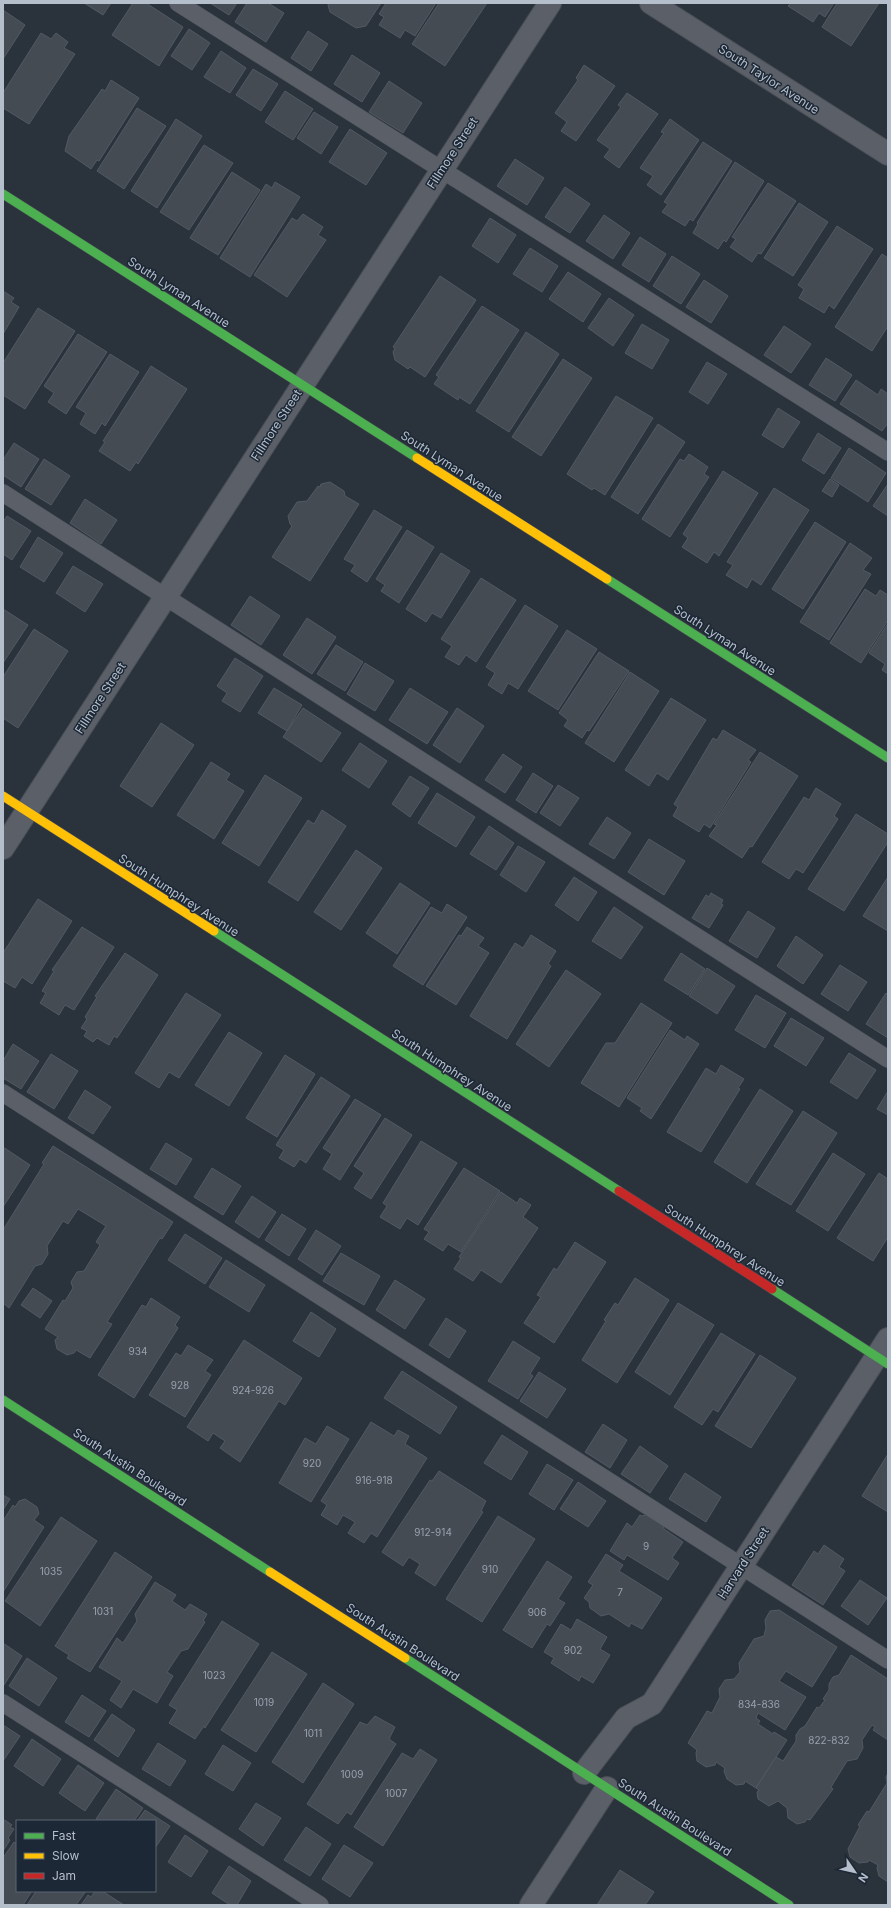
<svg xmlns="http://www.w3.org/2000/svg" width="891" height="1908" font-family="Inter,sans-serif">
<rect width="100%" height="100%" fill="#2a323b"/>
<g fill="#444b53" stroke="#525962">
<polygon points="84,3 111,3 103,15"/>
<polygon points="133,3 146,3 183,27 159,66 112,35"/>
<polygon points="210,3 237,3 229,15"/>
<polygon points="247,3 268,3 284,13 266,42 235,22"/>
<polygon points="329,3 381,3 366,26 356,28 330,12 328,5"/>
<polygon points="386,3 436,3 415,36 405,30 400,38 379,25 384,17 379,14"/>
<polygon points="439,3 487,3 445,66 412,44"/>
<polygon points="791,3 834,3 825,17 819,13 813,22 788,6"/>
<polygon points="837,3 879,3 851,46 822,27"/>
<polygon points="3,10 25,25 3,59"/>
<polygon points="189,29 210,43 192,70 171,56"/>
<polygon points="308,31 328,44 311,71 291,58"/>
<polygon points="41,33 51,39 56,33 68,42 64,48 75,54 29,124 3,108 3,93"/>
<polygon points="221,51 246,68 230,93 204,77"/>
<polygon points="352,55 380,73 362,102 334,84"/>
<polygon points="584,65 615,86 576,141 561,131 567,122 555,113 578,80 576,78"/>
<polygon points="253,69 278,84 261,111 236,95"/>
<polygon points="111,80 139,98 99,161 97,160 91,169 65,151 69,136 102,89 105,91"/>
<polygon points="389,81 422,103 403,133 369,112"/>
<polygon points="285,91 313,109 293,140 265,122"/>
<polygon points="627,93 658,114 619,168 604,157 610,149 597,140 621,107 618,105"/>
<polygon points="137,108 166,126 124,189 97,171"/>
<polygon points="314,112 338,127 321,154 297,138"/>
<polygon points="176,119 202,136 157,208 131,191"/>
<polygon points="670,119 699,140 661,195 647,185 653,176 640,168 664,133 661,132"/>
<polygon points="350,129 387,153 366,185 329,162"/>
<polygon points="703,142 732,161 693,221 690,219 685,226 662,212 668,204 664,202"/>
<polygon points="204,145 233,163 189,230 160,212"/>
<polygon points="515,159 544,178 527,205 497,186"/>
<polygon points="735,162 764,181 726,242 724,240 718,249 693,233 698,224 697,223"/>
<polygon points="232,172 260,190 218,255 190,238"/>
<polygon points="275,182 300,197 250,277 220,258 266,184 272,188"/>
<polygon points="768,183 796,201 761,254 758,253 752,262 730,247 736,239 732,237"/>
<polygon points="565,187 590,204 570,233 545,217"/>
<polygon points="799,203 828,222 793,276 764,258"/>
<polygon points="303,214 323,227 318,235 326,240 287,297 254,275 292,218 297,221"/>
<polygon points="604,215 630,233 613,259 586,241"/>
<polygon points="490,218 516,235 498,263 472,246"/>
<polygon points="837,226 873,249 834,309 829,305 824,313 799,298 804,289 798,285"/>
<polygon points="640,237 666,254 649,282 622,265"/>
<polygon points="530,248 558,266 542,292 513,274"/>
<polygon points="882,254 888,258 888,326 872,351 835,327"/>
<polygon points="672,256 700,274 681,304 653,286"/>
<polygon points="568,272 601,294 583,322 549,299"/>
<polygon points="440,276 476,300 425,377 410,367 408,369 395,360 393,352 395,348 393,347"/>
<polygon points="704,280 728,296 711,323 686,307"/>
<polygon points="3,291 14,298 11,302 19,307 3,334"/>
<polygon points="609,298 634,315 613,346 588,328"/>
<polygon points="482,306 519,330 470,404 459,397 458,400 434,384 439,377 436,375"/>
<polygon points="38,308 75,331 25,409 3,395 3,363"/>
<polygon points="642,324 669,340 652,369 625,353"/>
<polygon points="784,326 811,344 791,373 764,355"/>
<polygon points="526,332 559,354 509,432 476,411"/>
<polygon points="78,334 107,352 66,414 48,402 54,393 44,386"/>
<polygon points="110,354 139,372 105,426 102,423 95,434 80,424 86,413 76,407"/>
<polygon points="826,358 852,375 835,401 809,385"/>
<polygon points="563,359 592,378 541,456 512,437"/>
<polygon points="707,362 727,374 708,404 689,392"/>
<polygon points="151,366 187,389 138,464 136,462 130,471 99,451 105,442 103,441"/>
<polygon points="856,380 878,395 881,389 888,394 888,423 882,431 840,404"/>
<polygon points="616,396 653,418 605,495 594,488 592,490 567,474"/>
<polygon points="778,408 800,422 783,448 762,435"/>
<polygon points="658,424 685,442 638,514 611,497"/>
<polygon points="818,433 841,448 824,474 802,460"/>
<polygon points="14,443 39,459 21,487 3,475 3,460"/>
<polygon points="849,448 886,473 868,502 831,478"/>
<polygon points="689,454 708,467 704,474 709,477 670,537 642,519 680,459 684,461"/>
<polygon points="44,459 70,476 51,505 25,489"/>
<polygon points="723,471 758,493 719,556 714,552 707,563 682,547 688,538 683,534"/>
<polygon points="830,479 839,485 832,497 822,491"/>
<polygon points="330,482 344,491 345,496 359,504 310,581 272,557 292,526 290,524 288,516 297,502 307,501 318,486 320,487 321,484"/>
<polygon points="888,484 888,516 873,506"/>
<polygon points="774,488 809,510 761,585 752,579 747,588 726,575 733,565 727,562"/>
<polygon points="85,499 117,520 101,544 70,523"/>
<polygon points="374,510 402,527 367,582 351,571 355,565 344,559"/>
<polygon points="7,516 31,531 12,560 3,554 3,522"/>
<polygon points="815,522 846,542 803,609 772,589"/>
<polygon points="407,530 434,547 399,603 381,591 385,585 376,579"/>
<polygon points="38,537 63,553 44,582 20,567"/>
<polygon points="850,543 872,558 863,570 871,574 829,640 800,622"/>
<polygon points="441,553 470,571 441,618 432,613 426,622 406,609"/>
<polygon points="73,566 103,584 85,612 56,593"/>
<polygon points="481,578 516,600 476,662 466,655 459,665 445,657 452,646 441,639"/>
<polygon points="865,589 876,596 880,590 888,595 888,620 861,663 830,643"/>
<polygon points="250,596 280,616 261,645 231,625"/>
<polygon points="525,605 558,626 518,689 508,683 502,694 488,685 495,673 486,667"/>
<polygon points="3,609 28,625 3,663"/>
<polygon points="307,618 336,637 312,674 283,655"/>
<polygon points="888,623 888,674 882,670 885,664 869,653"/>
<polygon points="34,629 68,651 18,728 3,718 3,677"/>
<polygon points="567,630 597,649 558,710 528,691"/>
<polygon points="336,645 363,662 345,691 317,674"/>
<polygon points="599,652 629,671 589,731 587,730 582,738 564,726 568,720 559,713"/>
<polygon points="235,658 263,676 240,712 222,701 227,693 217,686"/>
<polygon points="365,663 394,681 375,711 347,694"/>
<polygon points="630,672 659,691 614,762 585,743"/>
<polygon points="274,688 302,705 287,731 258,713"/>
<polygon points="410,688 448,712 427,744 389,720"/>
<polygon points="671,698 706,720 668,780 657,773 649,786 625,770"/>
<polygon points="303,708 341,733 321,762 283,737"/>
<polygon points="457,708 484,726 460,763 433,745"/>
<polygon points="161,723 194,745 152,807 120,786"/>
<polygon points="723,730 756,750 748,760 751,762 710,828 704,824 699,832 673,816 678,807 674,804 713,738 717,740"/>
<polygon points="360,743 387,761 369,788 342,770"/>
<polygon points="760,752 798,776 752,847 750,846 742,858 709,836 717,825 714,824"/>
<polygon points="503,754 522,767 505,793 485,780"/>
<polygon points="211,762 230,774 226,780 244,791 214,839 177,815"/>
<polygon points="533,773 553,786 536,813 516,800"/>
<polygon points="265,775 302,798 259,866 222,843"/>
<polygon points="410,776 429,788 410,817 392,804"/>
<polygon points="558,785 579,798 560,826 540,813"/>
<polygon points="816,788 841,804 834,816 838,819 803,873 796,869 789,879 762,862 804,797 809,800"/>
<polygon points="437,793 475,817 456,847 418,823"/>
<polygon points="322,810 346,826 298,901 268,882 308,820 314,824"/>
<polygon points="856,814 888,834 888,842 844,911 808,889"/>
<polygon points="607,817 631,833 614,859 589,844"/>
<polygon points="489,826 514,843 496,870 470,854"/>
<polygon points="649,839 685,861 664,895 628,872"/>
<polygon points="518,846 545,862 526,892 500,875"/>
<polygon points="356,850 382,868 341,930 314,912"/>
<polygon points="574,877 597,892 578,921 555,905"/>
<polygon points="888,877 888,931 863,916"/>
<polygon points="400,883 430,903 397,954 366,933"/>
<polygon points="711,893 723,900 721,904 723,905 709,928 692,918 706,895 709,897"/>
<polygon points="38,899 72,921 32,984 22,977 15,988 3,981 3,953"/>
<polygon points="447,904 467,917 423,985 393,966 431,907 442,913"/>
<polygon points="614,907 643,927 621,959 592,941"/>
<polygon points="748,911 775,928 757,958 729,941"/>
<polygon points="82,927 114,947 74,1010 65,1005 59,1015 40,1003 46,993 42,991 54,971 52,970"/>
<polygon points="467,927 484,938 478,946 489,953 456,1005 426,986 459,935 461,936"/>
<polygon points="531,935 556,951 548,964 551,966 507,1039 470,1016 515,943 523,948"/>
<polygon points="796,936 823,955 803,984 777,966"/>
<polygon points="125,953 158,975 117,1038 114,1036 109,1045 97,1038 93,1042 84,1036 87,1031 81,1028 87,1019 85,1017 97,997 95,996"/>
<polygon points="681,953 705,969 688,995 664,980"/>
<polygon points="840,965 867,982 848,1011 821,994"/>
<polygon points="707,968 735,986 717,1014 689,996"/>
<polygon points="566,970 601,994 549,1067 516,1044"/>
<polygon points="186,993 221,1015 179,1078 169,1072 159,1088 135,1073"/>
<polygon points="886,993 888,995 888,1038 866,1024"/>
<polygon points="756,995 786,1013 765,1048 735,1030"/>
<polygon points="641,1003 672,1023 619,1107 581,1083 606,1043 615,1043"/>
<polygon points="791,1018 824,1038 806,1066 774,1046"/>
<polygon points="670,1030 685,1040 687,1036 699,1044 651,1119 640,1111 642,1108 627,1098"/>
<polygon points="229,1032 262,1053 229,1106 195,1085"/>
<polygon points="13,1044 39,1061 21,1089 3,1078 3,1061"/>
<polygon points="849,1053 876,1070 857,1099 830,1082"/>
<polygon points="51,1054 78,1071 54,1109 27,1092"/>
<polygon points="285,1055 315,1074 277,1137 246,1118"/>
<polygon points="721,1065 744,1079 738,1088 740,1089 701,1152 667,1132 706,1068 716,1074"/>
<polygon points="321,1077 350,1096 306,1163 300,1159 294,1167 279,1158 284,1150 276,1145"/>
<polygon points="760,1089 793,1111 747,1183 714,1162"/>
<polygon points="85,1090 111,1107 93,1134 68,1118"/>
<polygon points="888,1091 888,1115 877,1109"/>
<polygon points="355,1099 381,1115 340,1180 323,1169 332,1154 323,1148"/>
<polygon points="803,1111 837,1133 791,1205 756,1184"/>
<polygon points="385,1118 412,1135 371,1199 354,1188 364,1173 354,1166"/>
<polygon points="421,1141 457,1163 418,1225 407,1218 400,1229 380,1217 387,1206 383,1203"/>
<polygon points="166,1143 192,1159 176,1185 150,1169"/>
<polygon points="53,1146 173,1222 162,1239 160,1238 107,1322 112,1324 90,1358 76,1350 74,1353 67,1355 57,1349 55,1340 58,1337 45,1329 63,1300 65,1301 73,1288 71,1282 77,1272 84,1271 100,1245 96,1242 106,1226 78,1209 68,1224 63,1221 47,1246 48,1254 42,1264 35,1266 9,1308 3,1303 3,1230 44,1164 42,1163"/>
<polygon points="3,1147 30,1165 3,1207"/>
<polygon points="833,1153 865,1174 828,1231 796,1211"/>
<polygon points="212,1168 241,1186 223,1215 194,1197"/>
<polygon points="464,1168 500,1191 461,1252 448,1244 443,1251 424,1239 429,1232 424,1229"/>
<polygon points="879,1173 888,1179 888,1237 873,1261 837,1238"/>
<polygon points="501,1192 517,1203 520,1198 531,1205 523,1217 538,1228 501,1283 481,1270 473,1281 454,1269 461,1258 459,1257"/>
<polygon points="252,1196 276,1212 259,1238 235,1222"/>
<polygon points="282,1214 306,1229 289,1256 265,1240"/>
<polygon points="316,1230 341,1246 322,1275 298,1259"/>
<polygon points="185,1234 222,1258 205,1284 168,1260"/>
<polygon points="575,1242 606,1262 554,1343 524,1323 541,1297 537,1295 554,1268 557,1270"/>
<polygon points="341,1253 380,1276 364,1305 323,1281"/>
<polygon points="226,1260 265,1285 249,1312 209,1287"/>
<polygon points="635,1278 669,1300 617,1383 582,1360 606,1321 604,1320 615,1303 618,1305"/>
<polygon points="395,1280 425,1299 405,1329 376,1310"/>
<polygon points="33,1288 52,1301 40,1318 21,1305"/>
<polygon points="151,1298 180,1317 175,1325 178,1328 134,1398 98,1375 142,1305 146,1307"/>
<polygon points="678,1303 714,1325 670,1395 635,1372"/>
<polygon points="311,1312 336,1329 319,1357 293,1341"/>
<polygon points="446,1318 466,1331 449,1358 429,1345"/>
<polygon points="721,1333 755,1354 718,1412 713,1409 702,1425 674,1407"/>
<polygon points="244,1340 302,1378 285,1405 279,1401 240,1462 220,1448 225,1441 213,1433 208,1441 187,1427"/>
<polygon points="513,1341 540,1358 530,1374 533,1376 518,1399 488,1381"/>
<polygon points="188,1345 213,1360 205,1371 211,1375 185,1417 149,1395 176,1353 181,1356"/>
<polygon points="760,1355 796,1378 751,1448 715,1426"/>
<polygon points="402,1371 457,1407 440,1434 384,1398"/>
<polygon points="539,1372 566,1389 547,1418 520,1401"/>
<polygon points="371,1422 394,1436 398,1430 409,1436 405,1444 427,1458 377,1537 371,1533 364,1543 348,1533 355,1522 343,1515 337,1525 321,1515 327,1505 321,1501"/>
<polygon points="603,1424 627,1440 610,1468 585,1452"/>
<polygon points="327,1426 349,1439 311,1502 279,1483 305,1438 316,1444"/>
<polygon points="502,1435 528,1452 511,1480 484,1463"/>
<polygon points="640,1446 668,1466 650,1493 621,1474"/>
<polygon points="888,1454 888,1512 862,1496"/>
<polygon points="547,1464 573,1480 554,1510 529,1494"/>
<polygon points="439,1471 486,1501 481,1511 483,1512 435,1586 415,1573 420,1564 409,1557 403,1566 382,1552 430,1480 432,1481"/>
<polygon points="685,1473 721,1497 706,1522 669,1499"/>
<polygon points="578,1482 606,1501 588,1527 560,1509"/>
<polygon points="3,1495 10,1499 3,1510"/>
<polygon points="25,1499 37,1507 39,1514 34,1520 44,1527 3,1592 3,1521 13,1505 15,1507 19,1501"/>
<polygon points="649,1514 662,1522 664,1529 683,1542 672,1558 679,1563 668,1580 627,1555 624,1560 610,1551 627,1523 632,1527 640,1515 642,1516"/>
<polygon points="498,1516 535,1539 482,1622 446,1599"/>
<polygon points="61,1517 97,1541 40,1626 5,1601"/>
<polygon points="824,1545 844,1559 839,1567 845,1571 823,1605 792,1585 814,1551 818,1554"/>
<polygon points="115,1552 152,1577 90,1672 67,1658 69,1655 55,1646"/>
<polygon points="606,1554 623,1565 619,1571 662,1598 642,1629 631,1623 629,1627 609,1614 601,1616 590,1608 589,1602 584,1598 593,1585 588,1582"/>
<polygon points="547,1561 572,1577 558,1599 565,1603 550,1626 547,1624 532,1648 503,1630"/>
<polygon points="860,1580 887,1598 868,1625 841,1606"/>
<polygon points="155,1582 176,1595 172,1601 185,1610 190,1604 207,1614 203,1621 205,1622 188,1649 181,1651 167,1672 173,1676 157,1703 133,1689 121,1708 110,1700 122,1681 99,1667 117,1638 123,1643 137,1621 135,1614"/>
<polygon points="779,1610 837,1647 812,1687 786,1671 779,1681 806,1697 785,1730 758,1713 756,1718 760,1721 758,1724 773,1734 774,1732 787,1740 756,1788 745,1781 744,1784 736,1785 727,1779 724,1771 725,1768 716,1762 715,1765 706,1767 697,1761 696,1753 697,1750 688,1743 707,1711 712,1713 720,1697 719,1689 725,1680 734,1679 740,1672 739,1663 754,1639 764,1636 766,1628 765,1620 770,1611"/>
<polygon points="577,1619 607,1637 600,1649 610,1655 593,1683 581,1676 579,1681 551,1663 554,1658 544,1652 561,1624 571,1630"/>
<polygon points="222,1621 259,1644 205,1728 204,1726 195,1739 169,1723 177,1710 169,1705"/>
<polygon points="3,1643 22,1656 4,1685 3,1684"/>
<polygon points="272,1652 307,1674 256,1752 221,1730"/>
<polygon points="851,1655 888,1679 888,1740 873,1730 875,1727 872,1725 862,1740 863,1748 857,1759 847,1761 831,1787 833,1789 810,1820 807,1819 805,1822 797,1824 788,1818 787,1808 778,1801 769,1806 758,1799 757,1792 759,1790 756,1788 776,1757 783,1761 796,1741 796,1735 800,1729 805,1726 817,1707 819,1708 825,1700 823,1699 829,1690 829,1684 833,1677 839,1675"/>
<polygon points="27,1658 57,1678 39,1706 9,1686"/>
<polygon points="323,1683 354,1704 303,1783 272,1762"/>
<polygon points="82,1695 106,1711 89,1737 65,1722"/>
<polygon points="112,1714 135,1730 118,1757 94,1740"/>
<polygon points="375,1716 395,1727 389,1739 396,1744 351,1815 347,1812 338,1824 307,1804 360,1722 367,1725"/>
<polygon points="3,1725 20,1736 3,1761"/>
<polygon points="32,1739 61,1759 43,1786 14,1766"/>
<polygon points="158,1743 186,1761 170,1786 142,1769"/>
<polygon points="223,1745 251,1763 233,1791 205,1774"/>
<polygon points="420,1749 437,1760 383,1846 354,1827 402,1753 413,1759"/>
<polygon points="78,1765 104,1783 85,1811 59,1793"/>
<polygon points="888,1773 888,1882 879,1876 877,1868 878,1865 869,1860 868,1862 859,1863 850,1857 848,1849 860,1826 858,1825 867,1811 869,1812 887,1783 886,1777"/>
<polygon points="116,1789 143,1808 134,1821 100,1821 96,1819"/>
<polygon points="256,1803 281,1818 263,1846 239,1829"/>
<polygon points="145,1810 170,1826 155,1848 155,1821 137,1821"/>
<polygon points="3,1819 12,1825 10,1827 14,1829 8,1838 10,1840 3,1851"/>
<polygon points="306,1827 331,1844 310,1876 284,1860"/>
<polygon points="185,1835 208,1851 191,1877 168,1862"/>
<polygon points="14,1842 17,1844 17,1891 32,1891 23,1905 3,1905 3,1858"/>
<polygon points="344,1845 373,1863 350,1897 322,1879"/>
<polygon points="229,1866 251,1881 237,1905 230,1905 212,1893"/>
<polygon points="620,1870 654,1892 645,1905 597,1905"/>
<polygon points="36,1891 86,1891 76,1905 27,1905"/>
<polygon points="95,1891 102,1891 124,1905 81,1905 88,1895 91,1897"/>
</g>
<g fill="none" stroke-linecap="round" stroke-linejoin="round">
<defs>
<g id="lane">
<polyline points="178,3 888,452"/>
<polyline points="3,493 888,1059"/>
<polyline points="3,1093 888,1660"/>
<polyline points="3,1703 320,1905"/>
</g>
<g id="street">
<polyline points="651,3 888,154"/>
<polyline points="3,848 550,3"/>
<polyline points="584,1773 626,1718 652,1704 888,1339"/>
<polyline points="531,1905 607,1788"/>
</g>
<g id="fast">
<polyline points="3,194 417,458"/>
<polyline points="607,579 888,758"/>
<polyline points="214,931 619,1191"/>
<polyline points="772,1289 888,1364"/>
<polyline points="3,1400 270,1572"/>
<polyline points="405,1658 789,1905"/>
</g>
<g id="slow">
<polyline points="417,458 607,579"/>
<polyline points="3,796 214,931"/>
<polyline points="270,1572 405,1658"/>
</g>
<polyline id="jam" points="619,1191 772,1289"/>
</defs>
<use href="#lane" stroke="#494e55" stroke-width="18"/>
<use href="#street" stroke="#494e55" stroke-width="24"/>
<use href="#fast" stroke="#494e55" stroke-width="10"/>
<use href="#slow" stroke="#494e55" stroke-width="10"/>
<use href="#jam" stroke="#494e55" stroke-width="10"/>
<use href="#lane" stroke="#5b6068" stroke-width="17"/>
<use href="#street" stroke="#5b6068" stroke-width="22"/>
<use href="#fast" stroke="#4caf50" stroke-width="9"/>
<use href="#slow" stroke="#ffc107" stroke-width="9"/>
<use href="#jam" stroke="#c62828" stroke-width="9"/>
</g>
<g text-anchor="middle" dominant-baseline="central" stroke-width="3" stroke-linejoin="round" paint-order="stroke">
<g font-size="10" fill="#99a1ad">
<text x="138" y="1351">934</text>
<text x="180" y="1385">928</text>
<text x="253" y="1390">924-926</text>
<text x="312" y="1463">920</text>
<text x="374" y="1480">916-918</text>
<text x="433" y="1532">912-914</text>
<text x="646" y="1546">9</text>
<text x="490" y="1569">910</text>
<text x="51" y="1571">1035</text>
<text x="620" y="1592">7</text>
<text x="103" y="1611">1031</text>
<text x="537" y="1612">906</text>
<text x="573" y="1650">902</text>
<text x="214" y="1675">1023</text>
<text x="264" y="1702">1019</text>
<text x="759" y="1704">834-836</text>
<text x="313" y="1733">1011</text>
<text x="829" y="1740">822-832</text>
<text x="352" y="1774">1009</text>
<text x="396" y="1793">1007</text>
</g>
<g font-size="12" fill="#b5becb" stroke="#1d2836">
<text transform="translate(769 79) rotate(33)">South Taylor Avenue</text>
<text transform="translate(452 153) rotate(-57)">Fillmore Street</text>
<text transform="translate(179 292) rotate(33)">South Lyman Avenue</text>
<text transform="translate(276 425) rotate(-57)">Fillmore Street</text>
<text transform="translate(452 466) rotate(33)">South Lyman Avenue</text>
<text transform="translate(725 640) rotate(33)">South Lyman Avenue</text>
<text transform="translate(100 698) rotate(-57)">Fillmore Street</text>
<text transform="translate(179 895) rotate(33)">South Humphrey Avenue</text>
<text transform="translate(452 1070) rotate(33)">South Humphrey Avenue</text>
<text transform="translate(725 1245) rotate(33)">South Humphrey Avenue</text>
<text transform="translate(130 1467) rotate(33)">South Austin Boulevard</text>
<text transform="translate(743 1563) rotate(-57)">Harvard Street</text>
<text transform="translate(403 1642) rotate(33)">South Austin Boulevard</text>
<text transform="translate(675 1817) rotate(33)">South Austin Boulevard</text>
</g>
</g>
<rect width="891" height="1908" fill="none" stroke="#b5becb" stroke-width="8"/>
<rect x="16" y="1820" width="140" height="72" fill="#1d2836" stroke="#5a6472"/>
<rect x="24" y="1833" width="20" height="6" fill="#4caf50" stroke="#5a6472"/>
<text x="52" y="1840" font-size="12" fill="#b5becb">Fast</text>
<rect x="24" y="1853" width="20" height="6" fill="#ffc107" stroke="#5a6472"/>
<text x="52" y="1860" font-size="12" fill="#b5becb">Slow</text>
<rect x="24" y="1873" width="20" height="6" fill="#c62828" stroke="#5a6472"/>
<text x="52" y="1880" font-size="12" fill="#b5becb">Jam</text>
<g transform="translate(855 1872) rotate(124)" stroke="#1d2836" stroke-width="3" paint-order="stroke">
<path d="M0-3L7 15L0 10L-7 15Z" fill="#b5becb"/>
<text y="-6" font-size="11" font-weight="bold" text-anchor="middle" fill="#b5becb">N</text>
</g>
</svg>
